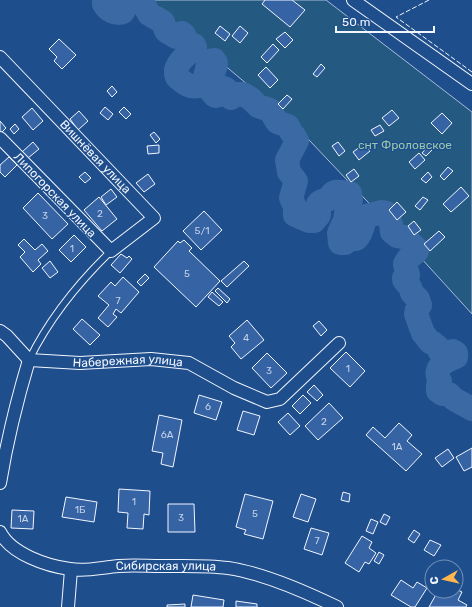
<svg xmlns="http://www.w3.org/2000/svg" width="472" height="607" font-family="Rubik,sans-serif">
<rect width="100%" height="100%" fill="#1f4e8c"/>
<polygon fill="#245a82" stroke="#a8bbd7" points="147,0 326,0 472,112 472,314 420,257 292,122"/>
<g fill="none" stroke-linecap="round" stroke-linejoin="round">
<g stroke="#3b69a3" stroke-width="24">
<path d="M104,0v4c3,6 12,11 19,8l3,-6 -1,-6"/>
<path d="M141,0l8,14 14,8 3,9 10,6h2l1,-3 3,-1 2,2 4,9 6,1 1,2 -1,2c-8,6 -22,17 -17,28 7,6 12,11 22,9l5,-6 5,-19 5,-1 2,3c-1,13 -13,22 -1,33l4,-1 2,-5 3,-2 2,1 2,6 3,3 6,-4h6l8,5 7,7 12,4 7,12 11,4 3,6 4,5 2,4 -10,19 2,12 7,9 -5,17 4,9v8l14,6h5l5,-6 -1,-11c3,-4 5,-3 9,-4 3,-2 3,-5 6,-7 3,-3 13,0 17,0l1,7 -4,7 -2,13 -6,13 1,10h5l4,-4c1,0 6,0 7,0 5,-3 8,-18 10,-23l16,-4 4,1 5,11 1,8 5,4 7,1 13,12v2l-9,8 -3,5 3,11 -4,3v2l6,7 2,6 6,6 2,6 -3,4 -1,5 7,19 7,9 3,1 5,4c3,12 8,7 15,4l3,2v4c-11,4 -24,11 -16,24l-2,5v5l4,3h7l5,5 18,10"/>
</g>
</g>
<g fill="#3563a3" stroke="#f2f6ff">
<polygon points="265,0 292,0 305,10 290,27 262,4"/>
<polygon points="220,26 230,34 225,41 215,33"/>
<polygon points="240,26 248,33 240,43 232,36"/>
<polygon points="285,32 293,40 285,48 276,39"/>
<polygon points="59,39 76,55 62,69 54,61 57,57 49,49"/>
<polygon points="273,44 279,50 267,63 261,57"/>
<polygon points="321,64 325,68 317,77 313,74"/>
<polygon points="266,67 278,80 270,88 258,75"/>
<polygon points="112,86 117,92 112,97 107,91"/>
<polygon points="287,95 292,99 283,109 278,104"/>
<polygon points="105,107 113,114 108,120 100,113"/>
<polygon points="124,107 131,114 126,119 119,112"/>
<polygon points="32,108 43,121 33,130 22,117"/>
<polygon points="392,110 399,118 389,126 382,118"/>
<polygon points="79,111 88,121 78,130 70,119"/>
<polygon points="442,113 452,123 442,134 431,123"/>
<polygon points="0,121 6,128 1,133 0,132"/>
<polygon points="15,124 19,129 14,134 10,129"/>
<polygon points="380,125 384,131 375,136 371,130"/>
<polygon points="154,132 160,139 156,143 150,135"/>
<polygon points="33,142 39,149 28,158 22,152"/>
<polygon points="338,142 345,151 339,156 332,146"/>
<polygon points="364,144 370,151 359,160 353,152"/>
<polygon points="159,145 159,153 148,154 147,146"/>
<polygon points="429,145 433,149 426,156 422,153"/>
<polygon points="419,153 425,160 415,169 409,162"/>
<polygon points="9,157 17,165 5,177 0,172 0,165"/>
<polygon points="448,167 453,171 444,180 440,176"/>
<polygon points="354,169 359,176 351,182 346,175"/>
<polygon points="85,172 91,178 85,183 79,177"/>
<polygon points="428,172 432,177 426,183 421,179"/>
<polygon points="148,174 155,184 144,192 136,183"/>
<polygon points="461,187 469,196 451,212 443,204"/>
<polygon points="111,189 117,197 106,205 101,197"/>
<polygon points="38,193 68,224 52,239 23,208"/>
<polygon points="99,197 117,219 102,231 84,210"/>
<polygon points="423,197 428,200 420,210 415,206"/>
<polygon points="397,202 406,212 397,220 389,210"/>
<polygon points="204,211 222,230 201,250 183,231"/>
<polygon points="414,221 421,230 414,235 408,226"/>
<polygon points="439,231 445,237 430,251 424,244"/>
<polygon points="74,235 86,247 71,262 59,250"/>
<polygon points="24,239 35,250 42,244 48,251 38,260 41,264 33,272 20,257 25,252 18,245"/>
<polygon points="184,240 192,248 189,251 220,281 196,307 154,267 178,241 180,243"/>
<polygon points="121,254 127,258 129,256 132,259 120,273 111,265"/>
<polygon points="50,261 58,272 50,278 42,268"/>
<polygon points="244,261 249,266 227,287 221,281"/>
<polygon points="145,274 149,278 141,286 137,282"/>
<polygon points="123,277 139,292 121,313 116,309 113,314 117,317 108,327 98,318 109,305 98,296 111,282 115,286"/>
<polygon points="218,288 230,299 227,303 215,291"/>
<polygon points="212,292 223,302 219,306 208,297"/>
<polygon points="82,319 100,335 90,345 73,329"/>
<polygon points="247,320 264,340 241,359 231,347 235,343 229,336"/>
<polygon points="319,321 327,330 321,336 313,326"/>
<polygon points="346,352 365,371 350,387 330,368"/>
<polygon points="267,353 287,373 271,388 252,368"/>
<polygon points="314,385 323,395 317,401 307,392"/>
<polygon points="199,395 222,402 216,420 194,413"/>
<polygon points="303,395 311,403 300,414 292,406"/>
<polygon points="329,403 343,418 318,440 305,426"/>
<polygon points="243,411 260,416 254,435 237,430"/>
<polygon points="288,413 300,426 290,435 278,422"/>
<polygon points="159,415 182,420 173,467 161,464 163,453 152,451"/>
<polygon points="399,423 412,435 407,441 422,454 406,471 366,435 373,427 385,438"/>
<polygon points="472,448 472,467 464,471 456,457"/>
<polygon points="448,449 454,458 442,467 435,458"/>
<polygon points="119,489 150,491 149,515 144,514 143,529 127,528 128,513 118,512"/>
<polygon points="343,492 350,494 349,502 341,500"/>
<polygon points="245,494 273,501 263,539 244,534 246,530 236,527"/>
<polygon points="301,494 316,499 308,522 293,517"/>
<polygon points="66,497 97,502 94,522 62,517"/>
<polygon points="168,504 194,504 195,532 168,532"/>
<polygon points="12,510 34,511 33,529 11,528"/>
<polygon points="384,514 390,517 386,525 380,522"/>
<polygon points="371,519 378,522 373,534 366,531"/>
<polygon points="311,528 329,533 322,555 304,549"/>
<polygon points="414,530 420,534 414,543 408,539"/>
<polygon points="362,536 372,542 369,548 376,553 369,564 365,562 359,572 345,563"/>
<polygon points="430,540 441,545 434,556 424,550"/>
<polygon points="379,552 384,555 379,564 374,561"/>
<polygon points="401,580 413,588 417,582 427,588 415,607 411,607 391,595"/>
<polygon points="456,589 462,592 458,600 467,605 466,607 429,607 438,591 456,591"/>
<polygon points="193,595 224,600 223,607 191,607"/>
<polygon points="236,601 257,604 257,607 236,607"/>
<polygon points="185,604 185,607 167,607 167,605"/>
</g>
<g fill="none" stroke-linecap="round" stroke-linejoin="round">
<defs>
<path id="lane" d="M29,360c20,-41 49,-77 82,-109"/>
<g id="street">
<polyline points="353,0 472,84"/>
<path id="s1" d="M0,57l154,161 -43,33 -111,-113"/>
<polyline points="0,331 7,336 29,360"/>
<path id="s2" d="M29,360l51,3 71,-4 38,4 45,25 33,14 13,-3 59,-56"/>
<path d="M0,483c7,-42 17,-83 29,-123"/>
<path id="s3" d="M0,532c11,22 47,34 70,37 16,3 33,-2 49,-3 14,-1 28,0 42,0 22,0 46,-1 67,2 35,5 78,24 109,39"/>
<polyline points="68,607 71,570"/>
</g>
</defs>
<use href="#lane" stroke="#f2f6ff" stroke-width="8"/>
<use href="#street" stroke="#f2f6ff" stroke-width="14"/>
<use href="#lane" stroke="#1f4e8c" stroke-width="6"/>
<use href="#street" stroke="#1f4e8c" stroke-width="12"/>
<polyline stroke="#f2f6ff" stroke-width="1" stroke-dasharray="5 2" stroke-linecap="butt" points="429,0 396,17 472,72"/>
</g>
<g text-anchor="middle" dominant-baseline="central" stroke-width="3" stroke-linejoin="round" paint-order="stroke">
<g font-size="10" fill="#c3d1e8">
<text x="100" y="214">2</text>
<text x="45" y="216">3</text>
<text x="202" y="231">5/1</text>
<text x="72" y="249">1</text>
<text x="187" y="274">5</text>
<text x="118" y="301">7</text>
<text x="246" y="338">4</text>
<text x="348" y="369">1</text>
<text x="269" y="371">3</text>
<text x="208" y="407">6</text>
<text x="324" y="422">2</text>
<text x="167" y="435">6А</text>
<text x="397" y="447">1А</text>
<text x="134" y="502">1</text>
<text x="80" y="510">1Б</text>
<text x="255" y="514">5</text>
<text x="181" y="518">3</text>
<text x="23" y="519">1А</text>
<text x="317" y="541">7</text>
</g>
<g font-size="12" fill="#97c8a6" stroke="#1f4e8c">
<text x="405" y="145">снт Фроловское</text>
</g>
<g font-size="12" fill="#f2f6ff" stroke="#1f4e8c">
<text stroke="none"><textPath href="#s1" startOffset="138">Вишнёвая улица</textPath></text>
<text transform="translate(55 195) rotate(46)">Липогорская улица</text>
<text stroke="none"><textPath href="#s2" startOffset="99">Набережная улица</textPath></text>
<text stroke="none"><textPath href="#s3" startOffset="178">Сибирская улица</textPath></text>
</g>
</g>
<g transform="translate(444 579) rotate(262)"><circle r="19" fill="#1f4e8c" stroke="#7391ba"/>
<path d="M0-3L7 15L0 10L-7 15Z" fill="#ffb74d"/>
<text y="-6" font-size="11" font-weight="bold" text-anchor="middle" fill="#f2f6ff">С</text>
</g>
<path d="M336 26v6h98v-6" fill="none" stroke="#f2f6ff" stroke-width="2"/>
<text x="342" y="26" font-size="12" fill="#f2f6ff" stroke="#1f4e8c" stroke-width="3" paint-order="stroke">50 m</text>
</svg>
